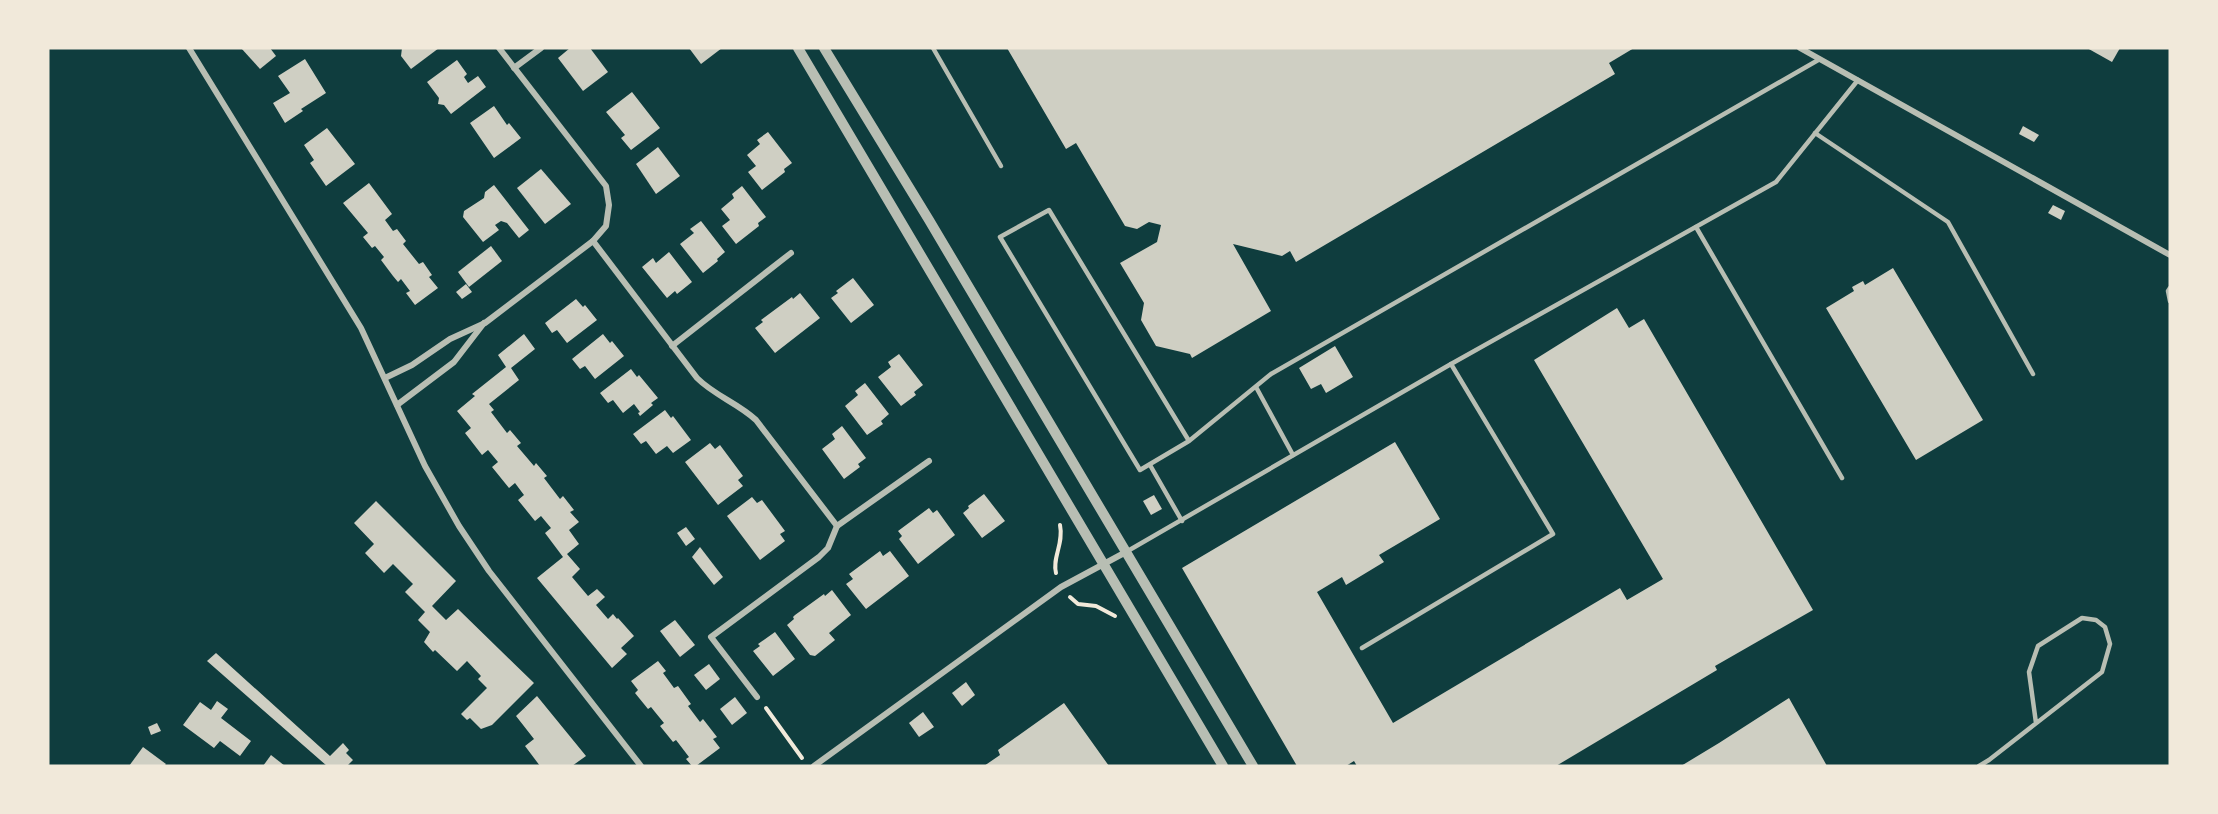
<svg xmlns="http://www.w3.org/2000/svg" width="2218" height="814" font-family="Rubik,sans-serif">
<rect width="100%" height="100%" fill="#0f3d3e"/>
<g fill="#cfcfc3">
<polygon points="241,48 270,48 276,56 260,69"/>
<polygon points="402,48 439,48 411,69 401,56"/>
<polygon points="570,48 590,48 608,72 583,91 558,58"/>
<polygon points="689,48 722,48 701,64"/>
<polygon points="1007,48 1634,48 1609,63 1615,74 1296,262 1290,251 1282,256 1233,244 1271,311 1192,358 1190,354 1156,346 1141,320 1144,303 1120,263 1157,242 1161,225 1149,222 1137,229 1125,226 1076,143 1066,149"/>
<polygon points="2087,48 2120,48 2112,62"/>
<polygon points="305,59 326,93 301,109 303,111 285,123 273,103 290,93 278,76"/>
<polygon points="457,60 467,74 464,77 468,83 478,76 486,87 451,114 444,105 438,104 439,98 427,82"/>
<polygon points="632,92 660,128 631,150 621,138 625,135 606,112"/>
<polygon points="494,106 507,125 509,123 521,138 494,158 470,123"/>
<polygon points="2023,126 2039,135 2034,142 2019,134"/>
<polygon points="327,128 355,164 326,186 315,170 310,163 314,160 304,145"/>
<polygon points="768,132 792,163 784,169 785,172 762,190 748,172 756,166 747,155 760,144 757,140"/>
<polygon points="658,147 680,176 656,194 636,164"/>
<polygon points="541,169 571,204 545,224 517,188"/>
<polygon points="369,183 392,214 385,220 393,231 397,229 406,241 403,244 419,264 423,262 432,275 429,277 438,288 415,305 406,293 410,291 401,279 398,282 393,276 381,260 384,257 375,246 372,248 363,237 368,233 343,203"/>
<polygon points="494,185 529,230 519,238 507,223 501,221 495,225 499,230 483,242 463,217 464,211 484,198 485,192"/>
<polygon points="742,186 766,217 758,223 759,226 736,244 722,226 730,220 721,209 734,198 732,194"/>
<polygon points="2053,205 2065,211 2061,220 2048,213"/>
<polygon points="701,221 725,252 717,259 718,261 703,273 680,244 694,233 690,229"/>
<polygon points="491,246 502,261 469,287 458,272"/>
<polygon points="669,252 692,282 677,294 675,291 667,298 642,267 653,258 656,263"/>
<polygon points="1893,268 1983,420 1916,460 1826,308 1854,291 1852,287 1863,281 1865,285"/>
<polygon points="853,278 874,305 851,323 831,298 838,293 836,291"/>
<polygon points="466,284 472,292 462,299 456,292"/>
<polygon points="800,293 820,318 775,353 755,328 763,322 761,320 765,317 792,297 793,299"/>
<polygon points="576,299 583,307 585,305 597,320 567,343 557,330 552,333 545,323"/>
<polygon points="1617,308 1629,328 1644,319 1813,610 1715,666 1717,670 1556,766 1357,766 1354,761 1346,766 1297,766 1182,568 1395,442 1440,519 1379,555 1384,562 1346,585 1342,577 1317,592 1393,723 1620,588 1627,600 1663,579 1534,360"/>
<polygon points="524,334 535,349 511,368 519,380 489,404 494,410 491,412 507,433 510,430 521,443 517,446 534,466 536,463 547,476 544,478 560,499 563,496 574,510 570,512 579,522 569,530 579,544 567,554 580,569 572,577 588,596 597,589 605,597 596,605 608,619 613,614 617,619 618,618 634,636 621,648 627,654 612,668 537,578 563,557 545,533 551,528 541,516 535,521 518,500 524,495 515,483 509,488 492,467 498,462 488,450 482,455 465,433 471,428 457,411 475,396 472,394 506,367 498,355"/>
<polygon points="603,334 610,343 612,341 624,356 595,379 585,366 580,369 572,359"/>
<polygon points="1335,346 1353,377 1326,393 1321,384 1311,389 1299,368"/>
<polygon points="899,354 923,385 914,392 916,395 901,406 878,377 891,367 888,362"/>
<polygon points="631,369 637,377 639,375 658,398 651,403 653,405 640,416 638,413 640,412 634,404 623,413 613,400 608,403 600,393"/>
<polygon points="865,383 889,414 881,421 883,424 867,435 845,406 858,395 855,391"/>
<polygon points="665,410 671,418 673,416 691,440 673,453 667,446 656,454 646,441 641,444 633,434"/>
<polygon points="842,426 866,458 858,464 860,467 844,479 822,449 835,439 832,434"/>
<polygon points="710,443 715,449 720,445 743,476 738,480 743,486 718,505 685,462"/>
<polygon points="984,494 1005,521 982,538 963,513 969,508 968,506"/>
<polygon points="1154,495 1162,509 1151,515 1143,501"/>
<polygon points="752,497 757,503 762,500 785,531 780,534 785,541 760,560 727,516"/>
<polygon points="376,501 456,581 432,606 446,620 458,609 534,683 492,725 481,729 470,718 467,720 461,714 487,688 478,679 481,676 467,661 457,671 435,650 433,652 424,642 430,632 418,620 425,612 405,592 413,584 393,564 384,573 365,553 374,544 354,523"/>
<polygon points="929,508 933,513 937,510 955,535 918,564 899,539 902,536 898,531"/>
<polygon points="686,527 695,539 686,546 677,533"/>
<polygon points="700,547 723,577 714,585 692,557"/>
<polygon points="880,551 883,556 890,551 909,576 866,609 846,584 853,579 849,574"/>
<polygon points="832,590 851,615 829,633 835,640 815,656 810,655 787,625 794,619 793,617 795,615 824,594 825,596"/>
<polygon points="675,620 695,645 680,657 660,631"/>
<polygon points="775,632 795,659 773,676 753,651 760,646 758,644"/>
<polygon points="216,653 330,756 343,743 349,750 346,753 353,760 347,766 327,766 207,661"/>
<polygon points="658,661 666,671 663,673 674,688 678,686 691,704 688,706 700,722 703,719 717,737 713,739 720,748 696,766 692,766 686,759 689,757 676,740 673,742 660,726 664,723 655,712 651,707 648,709 635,693 638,690 631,681"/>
<polygon points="709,664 720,679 706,690 694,675"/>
<polygon points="966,682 975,695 962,706 952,693"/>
<polygon points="537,696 586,756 572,766 540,766 525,746 534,739 516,716"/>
<polygon points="735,697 747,713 732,725 720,709"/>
<polygon points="1789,698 1827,766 1681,766 1719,743"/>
<polygon points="217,701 228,709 221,718 251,741 240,756 220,741 214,748 183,725 200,702 211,710"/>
<polygon points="1064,703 1109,766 984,766 1000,755 998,750"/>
<polygon points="923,712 934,727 919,737 909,723"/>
<polygon points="157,723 161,731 151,735 148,727"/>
<polygon points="143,747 166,764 164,766 129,766"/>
<polygon points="271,755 285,766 263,766"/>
</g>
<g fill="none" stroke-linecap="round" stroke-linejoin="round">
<g stroke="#f1e9da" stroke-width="4">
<path d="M1056,573c-4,-16 8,-29 4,-48"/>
<polyline points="1070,597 1078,604 1096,606 1115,616"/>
<polyline points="766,708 802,758"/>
</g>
<g stroke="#b8beb3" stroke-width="4.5">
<polyline points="933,48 1001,166"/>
<polyline points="1815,133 1948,222 2033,374"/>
<polyline points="1696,227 1842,478"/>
<polyline points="2170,288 2168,291 2170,301"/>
<polyline points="1451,364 1776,182 1858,80"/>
<polyline points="1256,387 1293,455"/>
<polyline points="1189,441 1140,470 1000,237 1049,210 1189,441 1271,374 1820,59"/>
<polyline points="1150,465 1182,521"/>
<polyline points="1126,552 1451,364 1553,534 1362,648"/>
<polyline points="1979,766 1989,760 2102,672 2110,644 2105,627 2096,620 2082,618 2038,646 2029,672 2036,723"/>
</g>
<g stroke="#b8beb3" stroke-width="6">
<polyline points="189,48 361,328 425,466 459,526 489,571 641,766"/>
<polyline points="1800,48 2170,255"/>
<polyline points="514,68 541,48"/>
<path d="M593,241l104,137c18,18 41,25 59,42l81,106"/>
<polyline points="672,346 791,253"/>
<polyline points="385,378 412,365 450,339 485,323 593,241 606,226 609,205 606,186 499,48"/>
<polyline points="397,405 454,362 484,323"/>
<polyline points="757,697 711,637 819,557 828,548 837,526 929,461"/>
<polyline points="814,766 1061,587 1126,552"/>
</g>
<g stroke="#b8beb3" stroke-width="10">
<polyline points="798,48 1223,766"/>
<polyline points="824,48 929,220 1253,766"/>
</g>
</g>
<rect width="2218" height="814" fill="none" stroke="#f1e9da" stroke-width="99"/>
</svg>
